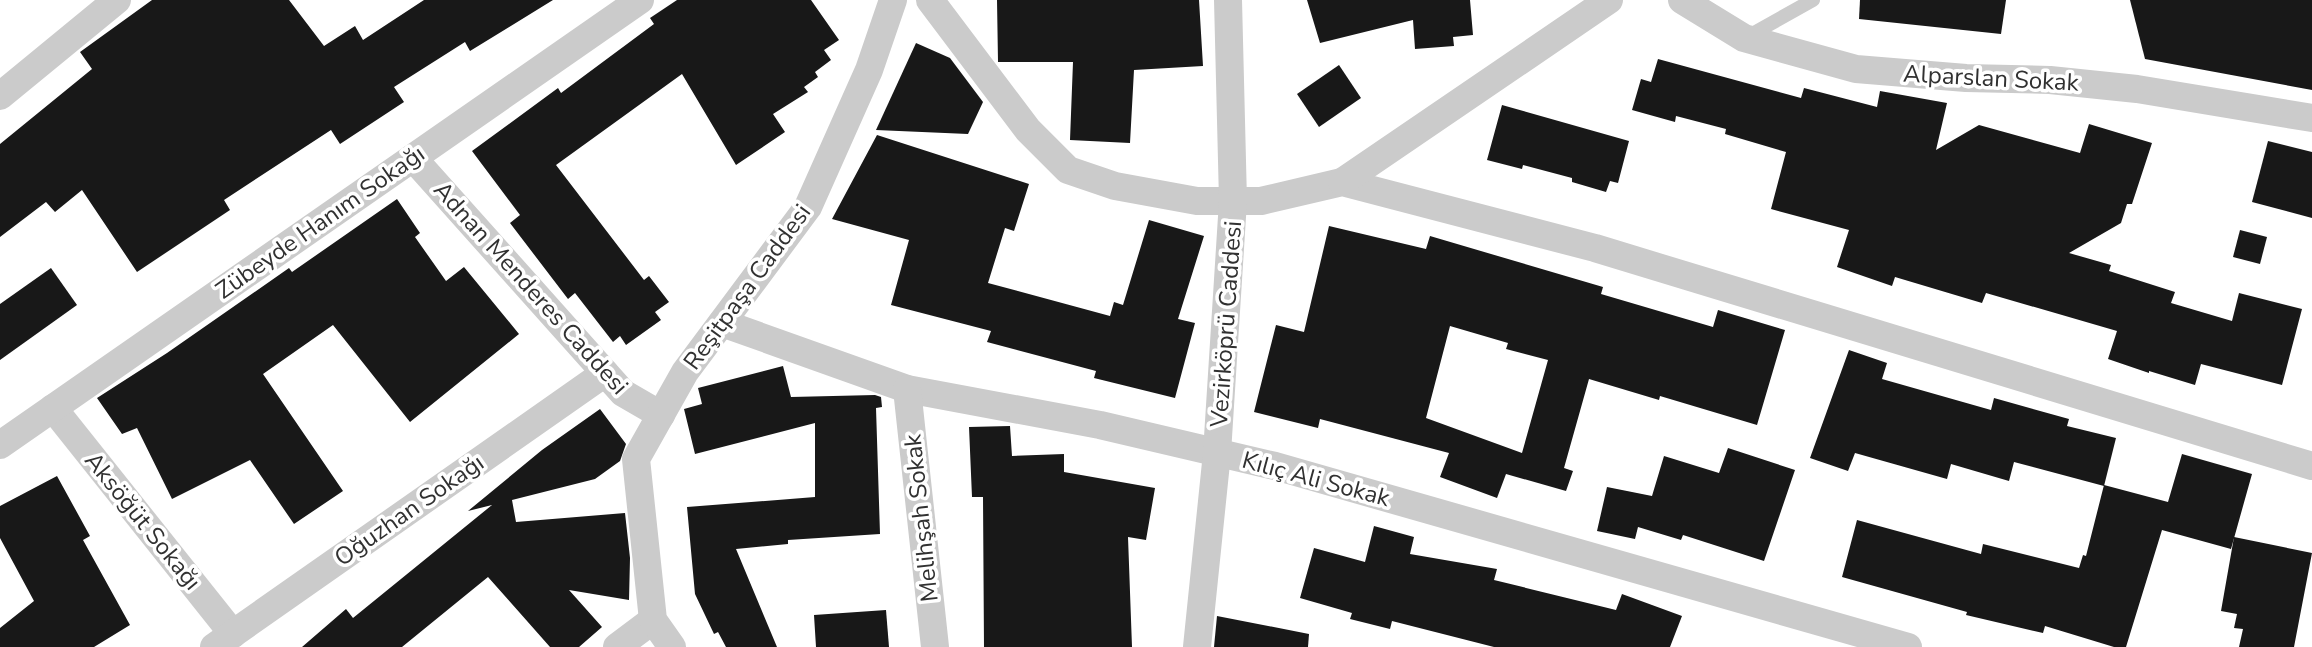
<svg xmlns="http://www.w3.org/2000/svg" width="2312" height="647" font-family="'Nunito Sans',sans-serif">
<rect width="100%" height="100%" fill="#fff"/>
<g fill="#181818" fill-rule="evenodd">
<polygon points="152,0 289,0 324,46 355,26 363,40 424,0 553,0 470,51 465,42 394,87 404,102 340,144 331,130 224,200 230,210 137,272 82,190 55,212 46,202 0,237 0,144 92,69 80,52"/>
<polygon points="677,0 811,0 839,40 824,50 831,60 815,72 818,77 804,87 808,92 773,114 785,132 736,165 682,74 556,165 644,280 649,276 669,302 655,312 661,320 626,345 620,336 613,342 575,293 568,299 510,223 520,215 472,151 558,88 561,93 654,24 650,18"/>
<polygon points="997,0 1199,0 1203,66 1134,70 1130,143 1070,140 1073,62 998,62"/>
<polygon points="1307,0 1470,0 1473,35 1453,37 1454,46 1415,49 1413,20 1320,43"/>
<polygon points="1860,0 2006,0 2001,34 1859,19"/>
<polygon points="2130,0 2312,0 2312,90 2145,59"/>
<polygon points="916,43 950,58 983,102 968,134 876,130"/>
<polygon points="1658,59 1801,98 1804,88 1877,107 1880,91 1947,103 1936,150 1979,125 2080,153 2089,124 2152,143 2132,204 2127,204 2121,223 2069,253 2111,265 2109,271 2175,292 2171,303 2232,321 2239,293 2302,309 2282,385 2201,364 2195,385 2149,371 2149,373 2108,359 2117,331 1986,293 1982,303 1895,277 1892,286 1837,267 1849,230 1771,209 1786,152 1725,134 1726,129 1676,116 1675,122 1632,110 1641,79 1651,82"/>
<polygon points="1339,65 1361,98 1319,127 1297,94"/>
<polygon points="1502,105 1629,141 1618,183 1610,181 1606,192 1572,182 1572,178 1523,165 1522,169 1487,160"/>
<polygon points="877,135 1029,184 1014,231 1005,228 988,283 1110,316 1114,302 1123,305 1149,220 1204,236 1178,319 1195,323 1175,398 1094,378 1096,371 987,342 991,331 891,305 909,240 832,219"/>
<polygon points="2268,141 2312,152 2312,218 2252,202"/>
<polygon points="397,199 420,233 415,237 446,281 464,267 519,334 410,422 333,325 263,374 343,491 294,524 250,460 172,499 137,428 122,434 97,398 167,353 289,268 292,272"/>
<path d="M1329,226l97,23 4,-13 173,51 -2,7 112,33 5,-17 67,20 -28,95 -97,-29 -1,4 -70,-21 -25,89 9,3 -7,20 -60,-17 -9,24 -57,-21 9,-24 -129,-34 -2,9 -64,-16 22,-87 28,7zM1450,326l58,17 -2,6 42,11 -26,93 -96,-35z"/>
<polygon points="2240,230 2267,237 2260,264 2233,257"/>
<polygon points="51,268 77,305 0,360 0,304"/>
<polygon points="1849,350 1887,363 1882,379 1991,410 1994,398 2069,419 2067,426 2116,438 2104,486 2014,462 2009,481 1951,464 1947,479 1855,453 1848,471 1810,458"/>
<polygon points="783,366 791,397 875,395 881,397 882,407 876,408 880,534 788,540 788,544 736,549 777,647 726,647 718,632 714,634 695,594 687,507 815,497 815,423 695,454 684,409 702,404 698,388"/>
<polygon points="600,409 626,444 620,461 595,479 512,500 516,522 625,513 630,558 629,600 569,590 602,627 579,647 550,647 488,577 402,647 302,647 346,609 353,618 492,505 468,511 542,450"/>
<polygon points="1010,426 1012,456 1064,454 1064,472 1155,488 1146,540 1128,537 1132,647 984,647 983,497 972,497 969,427"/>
<polygon points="1728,448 1795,470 1764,561 1683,535 1681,540 1638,527 1635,539 1597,531 1607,487 1652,496 1664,456 1719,473"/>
<polygon points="2182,454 2252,474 2231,549 2162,530 2126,647 2114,647 2045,626 2043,633 1966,615 1967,612 1842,577 1857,520 1981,554 1983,544 2079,568 2083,555 2086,556 2104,485 2168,502"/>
<polygon points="57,476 90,536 83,540 130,625 94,647 0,647 0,628 34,601 0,538 0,506"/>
<polygon points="1374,526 1414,537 1410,554 1497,569 1494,580 1616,610 1622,594 1682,616 1670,647 1494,647 1392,621 1390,629 1350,619 1352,613 1300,598 1314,548 1365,562"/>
<polygon points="2234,537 2312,553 2294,647 2239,647 2243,629 2234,628 2237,614 2221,611"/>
<polygon points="886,610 889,647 816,647 814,615"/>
<polygon points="1217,616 1309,634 1308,647 1214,647"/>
</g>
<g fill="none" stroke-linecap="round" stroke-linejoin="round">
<polyline stroke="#cbcbcb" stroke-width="14" points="1745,38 1813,0"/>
<g stroke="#cbcbcb" stroke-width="28">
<polyline points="930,0 1028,130 1068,170 1115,186 1197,201 1261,201 1342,182 1595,248 2312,466"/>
<polyline points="1682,0 1744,38 1856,69 1966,78 2050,80 2137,89 2312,118"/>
<polyline points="0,96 117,0"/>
<polyline points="413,158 623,393 661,415"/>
<polyline points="1342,182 1609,0"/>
<polyline points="722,323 907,389 1100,425 1275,466 1908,647"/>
<polyline points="907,389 935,647"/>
<polyline points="53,408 233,634"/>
<polyline points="0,445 640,0"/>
<polyline points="214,647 605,373"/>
<polyline points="617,647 653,620"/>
<polyline points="672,647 653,620 636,459 685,372 808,207 869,70 893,0"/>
<polyline points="1197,647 1217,453 1233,201 1228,0"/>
</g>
</g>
<g text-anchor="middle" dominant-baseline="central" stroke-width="7" stroke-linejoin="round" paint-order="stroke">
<g font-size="24" fill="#313131" stroke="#fff">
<text transform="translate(1991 78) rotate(3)">Alparslan Sokak</text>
<text transform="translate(320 222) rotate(-35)">Zübeyde Hanım Sokağı</text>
<text transform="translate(747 287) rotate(-54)">Reşitpaşa Caddesi</text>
<text transform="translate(531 288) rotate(48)">Adnan Menderes Caddesi</text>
<text transform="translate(1226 324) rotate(-86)">Vezirköprü Caddesi</text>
<text transform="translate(1316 479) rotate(15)">Kılıç Ali Sokak</text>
<text transform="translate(409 510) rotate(-35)">Oğuzhan Sokağı</text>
<text transform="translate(921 518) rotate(-96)">Melihşah Sokak</text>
<text transform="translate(143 521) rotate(51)">Aksöğüt Sokağı</text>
</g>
</g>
</svg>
